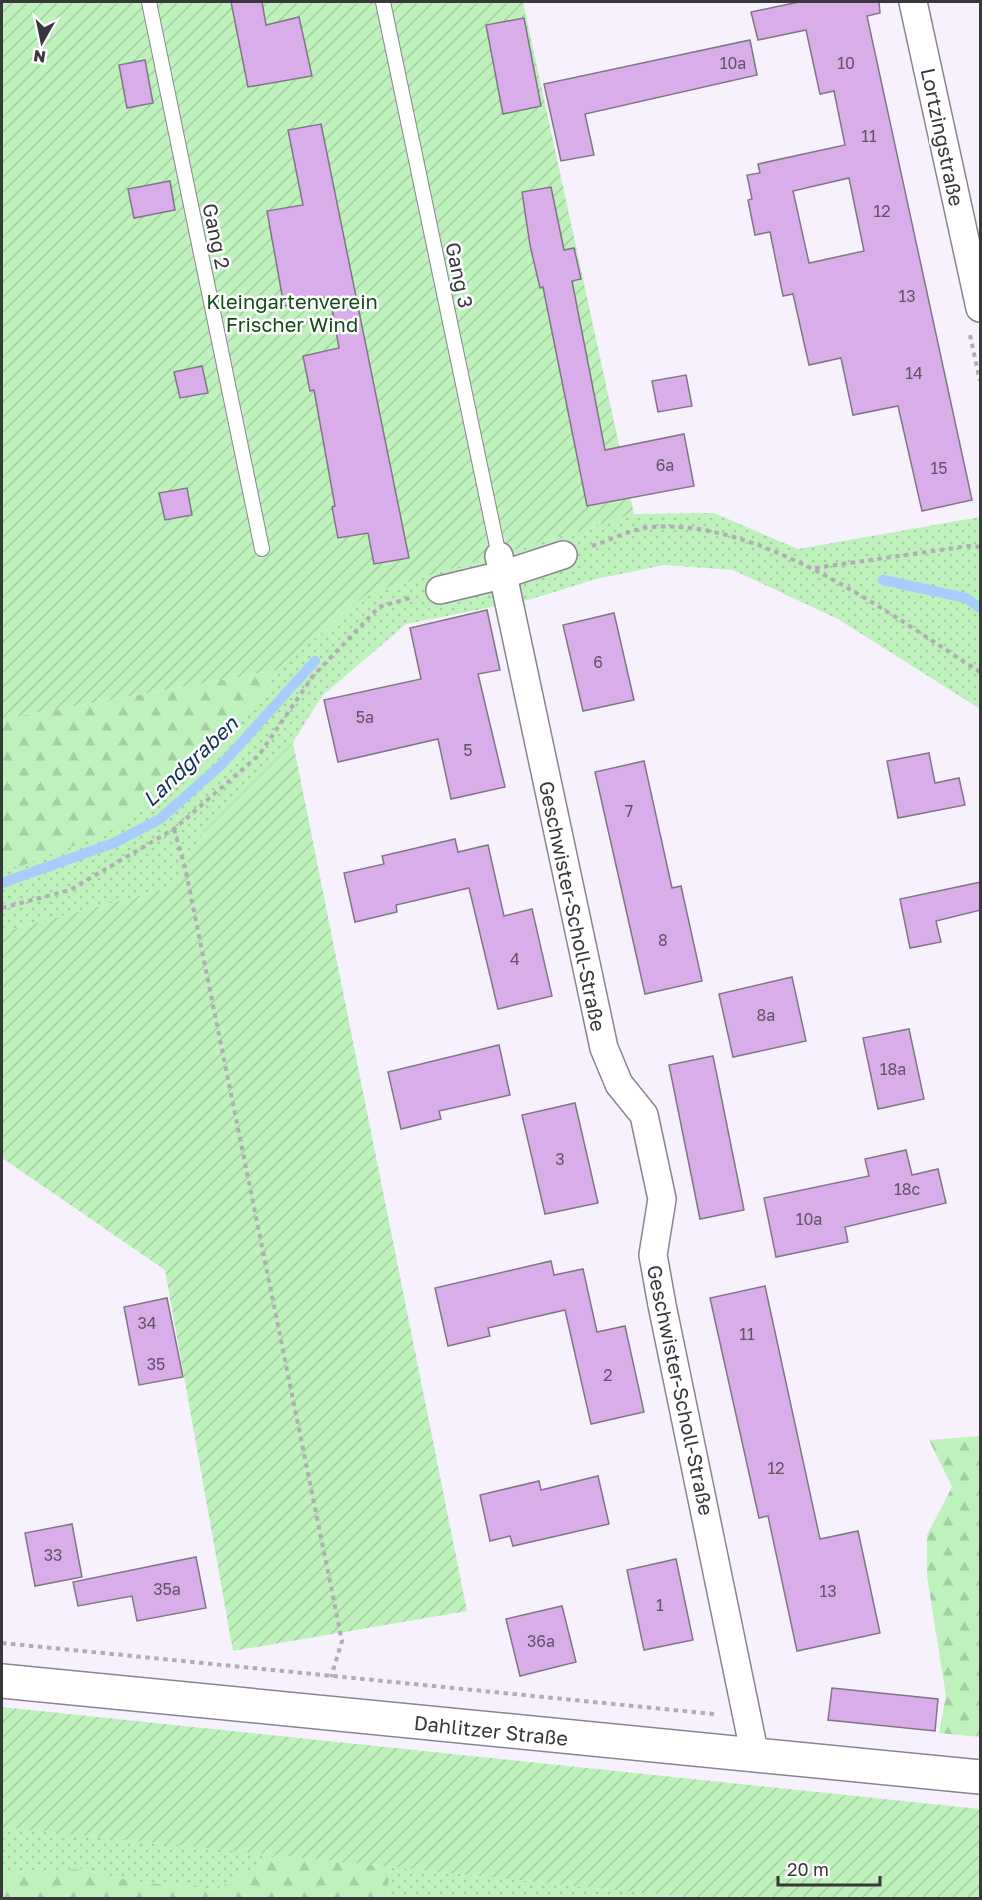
<svg xmlns="http://www.w3.org/2000/svg" width="982" height="1900" font-family="'Golos Text',sans-serif">
<defs>
<pattern id="grass-dots" width="8" height="8" patternUnits="userSpaceOnUse" patternTransform="scale(1.5)"><rect width="8" height="8" fill="#bef1bc"/><path d="M2 2h.1M6 6h.1" fill="none" stroke="#a4cfa2" stroke-width="1.8" stroke-linecap="round"/></pattern>
<pattern id="forest-firs" width="22" height="20" patternUnits="userSpaceOnUse" patternTransform="scale(1.5)"><rect width="22" height="20" fill="#bef1bc"/><path d="M5 1l3.5 6h-7zM16 11l3.5 6h-7z" fill="#a4cfa2"/></pattern>
<pattern id="garden-furrows" width="10" height="10" patternUnits="userSpaceOnUse" patternTransform="scale(1.5)"><rect width="10" height="10" fill="#bef1bc"/><path d="M-1 1l2-2M0 10L10 0M9 11l2-2" fill="none" stroke="#a4cfa2"/></pattern>
</defs>
<rect width="100%" height="100%" fill="#f7f1fe"/>
<g fill="url(#grass-dots)">
<polygon points="714,513 798,549 980,517 980,709 838,619 733,570 664,565 596,579 528,600 406,624 322,696 293,742 204,831 176,886 2,932 2,867 21,866 258,704 277,670 367,594 634,514"/>
<polygon points="2,1827 277,1855 217,1889 136,1882 81,1869 26,1871 2,1875"/>
<polygon points="391,1867 691,1898 386,1898"/>
</g>
<g fill="url(#forest-firs)">
<polygon points="277,670 258,704 169,794 104,834 21,866 2,867 2,719"/>
<polygon points="980,1436 980,1737 939,1733 946,1696 927,1576 927,1535 952,1487 929,1440"/>
<polygon points="277,1855 391,1867 386,1898 2,1898 2,1875 26,1871 81,1869 136,1882 217,1889"/>
</g>
<g fill="url(#garden-furrows)">
<polygon points="2,2 523,2 634,514 367,594 277,670 2,719"/>
<polygon points="293,742 467,1611 233,1651 165,1270 2,1158 2,932 176,886 204,831"/>
<polygon points="2,1707 980,1809 980,1898 691,1898 2,1827"/>
</g>
<g fill="none" stroke-linecap="round" stroke-linejoin="round">
<g stroke="#a6cdfd" stroke-width="10">
<polyline points="883,580 966,598 980,608"/>
<polyline points="2,883 114,843 160,819 222,764 315,661"/>
</g>
</g>
<g fill="#d9acea" stroke="#807784" stroke-width="1.5" fill-rule="evenodd">
<polygon points="231,2 262,2 266,25 299,17 312,76 248,87"/>
<path d="M799,2h80l1,11 -13,3 105,484 -50,11 -24,-105 -45,9 -12,-57 -32,7 -16,-71 -10,2 -13,-64 -15,3 -7,-35 4,-1 -5,-24 13,-2 -2,-9 87,-19 -11,-54 -14,3 -14,-64 -48,10 -7,-28zM849,178l15,73 -55,12 -16,-72z"/>
<polygon points="524,18 541,106 503,114 486,25"/>
<polygon points="750,40 757,75 585,114 594,155 561,161 544,84"/>
<polygon points="145,60 153,103 127,108 119,65"/>
<polygon points="321,124 409,558 374,564 368,533 338,538 332,507 335,506 314,390 310,391 303,356 339,348 330,297 284,306 267,211 303,205 288,130"/>
<polygon points="170,181 175,210 134,218 128,189"/>
<polygon points="551,187 564,250 574,248 581,279 572,281 605,450 684,434 694,486 587,506 543,287 540,288 530,245 522,192"/>
<polygon points="202,366 208,393 180,398 174,372"/>
<polygon points="686,375 692,406 658,412 652,381"/>
<polygon points="187,488 192,515 165,520 159,493"/>
<polygon points="487,610 500,670 478,674 505,787 451,799 438,739 338,762 324,700 421,679 410,628"/>
<polygon points="614,613 634,700 583,711 563,625"/>
<polygon points="929,753 935,783 959,778 965,805 898,818 887,761"/>
<polygon points="644,761 672,888 681,886 702,981 645,994 595,772"/>
<polygon points="455,839 458,852 488,845 504,916 532,909 552,996 498,1009 469,888 396,905 397,912 355,922 344,873 384,864 382,856"/>
<polygon points="981,882 981,910 936,921 941,942 910,948 900,899"/>
<polygon points="792,977 806,1041 733,1057 719,994"/>
<polygon points="909,1029 924,1099 878,1109 863,1038"/>
<polygon points="499,1045 510,1095 439,1111 441,1119 401,1129 388,1072"/>
<polygon points="713,1056 744,1210 700,1219 669,1065"/>
<polygon points="575,1103 598,1203 545,1214 522,1115"/>
<polygon points="906,1150 912,1175 938,1169 946,1203 845,1227 848,1242 776,1257 764,1198 869,1176 865,1159"/>
<polygon points="551,1261 554,1275 583,1269 597,1332 625,1326 644,1412 591,1424 565,1310 488,1328 490,1336 448,1346 435,1288"/>
<polygon points="765,1286 820,1539 858,1531 880,1633 797,1651 768,1516 759,1518 710,1298"/>
<polygon points="167,1298 183,1377 139,1385 124,1307"/>
<polygon points="598,1476 609,1524 513,1546 510,1536 490,1541 480,1495 539,1481 541,1490"/>
<polygon points="72,1524 82,1577 35,1586 25,1533"/>
<polygon points="196,1557 206,1608 137,1621 132,1596 78,1606 73,1582"/>
<polygon points="676,1559 693,1640 644,1650 627,1570"/>
<polygon points="562,1606 576,1662 520,1676 506,1619"/>
<polygon points="832,1688 938,1699 935,1731 828,1720"/>
</g>
<g fill="none" stroke-linecap="round" stroke-linejoin="round">
<defs>
<g id="service">
<polyline points="149,2 262,549"/>
<polyline points="383,2 499,556"/>
</g>
<g id="minor">
<polyline points="913,2 980,308"/>
<polyline points="499,556 604,1048 619,1084 644,1115 662,1199 653,1255 662,1305 755,1756"/>
<polyline points="440,590 502,575 563,555"/>
</g>
<polyline id="tertiary" points="2,1681 980,1777"/>
</defs>
<use href="#service" stroke="#8a8391" stroke-width="16"/>
<use href="#minor" stroke="#8a8391" stroke-width="30"/>
<use href="#tertiary" stroke="#8a8391" stroke-width="36"/>
<g stroke="#b1acb6" stroke-width="4" stroke-dasharray="4.5 4.5" stroke-linecap="butt">
<polyline points="970,335 980,381"/>
<path d="M592,546c19,-6 41,-18 61,-19 110,-8 238,88 327,145"/>
<polyline points="815,568 968,546 980,547"/>
<polyline points="174,829 185,867 342,1641 331,1677"/>
<polyline points="2,908 70,890 174,829 259,755 313,676 379,607 410,598"/>
<polyline points="2,1643 714,1714"/>
</g>
<use href="#service" stroke="#fff" stroke-width="14"/>
<use href="#minor" stroke="#fff" stroke-width="27"/>
<use href="#tertiary" stroke="#fff" stroke-width="33"/>
</g>
<g text-anchor="middle" dominant-baseline="central" stroke-width="5" stroke-linejoin="round" paint-order="stroke">
<g font-size="16" fill="#615468">
<text x="733" y="63">10a</text>
<text x="846" y="63">10</text>
<text x="869" y="136">11</text>
<text x="882" y="211">12</text>
<text x="907" y="296">13</text>
<text x="914" y="373">14</text>
<text x="665" y="465">6a</text>
<text x="939" y="468">15</text>
<text x="598" y="662">6</text>
<text x="365" y="717">5a</text>
<text x="468" y="750">5</text>
<text x="629" y="811">7</text>
<text x="663" y="940">8</text>
<text x="515" y="959">4</text>
<text x="766" y="1015">8a</text>
<text x="893" y="1069">18a</text>
<text x="560" y="1159">3</text>
<text x="907" y="1189">18c</text>
<text x="809" y="1219">10a</text>
<text x="147" y="1323">34</text>
<text x="747" y="1334">11</text>
<text x="156" y="1364">35</text>
<text x="608" y="1375">2</text>
<text x="776" y="1468">12</text>
<text x="53" y="1555">33</text>
<text x="167" y="1589">35a</text>
<text x="828" y="1591">13</text>
<text x="660" y="1605">1</text>
<text x="541" y="1641">36a</text>
</g>
<g font-size="20" fill="#39363c" stroke="#fff">
<text transform="translate(943 137) rotate(78)">Lortzingstraße</text>
<text transform="translate(217 236) rotate(78)">Gang 2</text>
<text transform="translate(460 275) rotate(78)">Gang 3</text>
<text transform="translate(573 906) rotate(78)">Geschwister-Scholl-Straße</text>
<text transform="translate(681 1390) rotate(78)">Geschwister-Scholl-Straße</text>
<text transform="translate(491 1730) rotate(6)">Dahlitzer Straße</text>
</g>
<g font-size="20" fill="#124b15" stroke="#fff">
<text x="292" y="301">Kleingartenverein<tspan x="292" dy="23">Frischer Wind</tspan></text>
</g>
<g font-size="21" font-style="italic" fill="#0f3055" stroke="#fff">
<text transform="translate(190 761) rotate(-43)">Landgraben</text>
</g>
</g>
<rect width="982" height="1900" fill="none" stroke="#39363c" stroke-width="6"/>
<g transform="translate(42 42) rotate(189)" stroke="#ffffff" stroke-width="4.5" paint-order="stroke">
<path d="M0-4.5L10 22L0 15L-10 22Z" fill="#39363c"/>
<text y="-9" font-size="16" font-weight="bold" text-anchor="middle" fill="#39363c">N</text>
</g>
<path d="M778 1876v9h102v-9" fill="none" stroke="#39363c" stroke-width="3"/>
<text x="787" y="1876" font-size="18" fill="#39363c" stroke="#ffffff" stroke-width="4.5" paint-order="stroke">20 m</text>
</svg>
